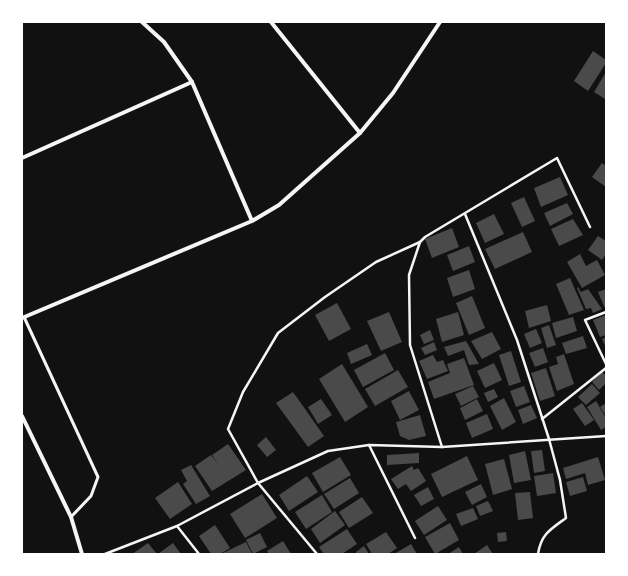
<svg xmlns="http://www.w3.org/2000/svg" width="628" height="576" font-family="'Open Sans',sans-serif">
<rect width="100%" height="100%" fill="#111"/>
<g fill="#4a4a4a">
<polygon points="593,51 606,60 606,63 588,91 574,81"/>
<polygon points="606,72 606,97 605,99 594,92"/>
<polygon points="602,163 606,166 606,187 592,177"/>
<polygon points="560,177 568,195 541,207 534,188"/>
<polygon points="524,197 535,221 522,227 511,203"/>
<polygon points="567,203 573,214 550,226 544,213"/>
<polygon points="494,214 504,234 485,243 476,223"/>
<polygon points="573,219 583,235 559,246 551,229"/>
<polygon points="452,228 459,247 432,258 425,239"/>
<polygon points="523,232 532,252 495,269 485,249"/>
<polygon points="598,236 606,241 606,254 602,260 588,250"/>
<polygon points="469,246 475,262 453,271 447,255"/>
<polygon points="580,254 586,266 597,260 605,275 582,288 567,262"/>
<polygon points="469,270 475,289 453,297 447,278"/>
<polygon points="570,278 584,310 569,315 556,284"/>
<polygon points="578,287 581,292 588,289 602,309 593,313 591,308 586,309 577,288"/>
<polygon points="606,289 606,311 598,292"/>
<polygon points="472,296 485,328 469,335 456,303"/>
<polygon points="337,303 351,329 329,341 315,315"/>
<polygon points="547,305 551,321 529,328 525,311"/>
<polygon points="389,312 402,342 381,351 367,321"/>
<polygon points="458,312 464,335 442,342 436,319"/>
<polygon points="606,315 606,335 600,337 593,320"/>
<polygon points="573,317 577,331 556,338 552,323"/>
<polygon points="549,325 556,345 547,348 541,328"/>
<polygon points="536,329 542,343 530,348 524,334"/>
<polygon points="430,330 434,340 424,344 420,335"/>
<polygon points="492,332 501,349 482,359 471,341"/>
<polygon points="583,336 587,348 566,354 562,343"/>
<polygon points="606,337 606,348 602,339"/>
<polygon points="466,341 479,364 469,365 464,350 448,356 444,347"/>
<polygon points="434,342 437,350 425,355 421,348"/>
<polygon points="367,344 372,355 351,364 347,353"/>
<polygon points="543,348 548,362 535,367 529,353"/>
<polygon points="511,351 521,382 509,386 499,355"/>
<polygon points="385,353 394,370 363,387 354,370"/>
<polygon points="564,354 574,384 557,391 549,367 558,364 556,357"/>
<polygon points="433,355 437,362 443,360 448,371 427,379 419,361"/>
<polygon points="464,358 474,385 434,399 428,382 450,373 447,364"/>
<polygon points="494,363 502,380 485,388 477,371"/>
<polygon points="342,364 368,407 345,422 319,379"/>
<polygon points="546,368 555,396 540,401 531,373"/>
<polygon points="398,370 408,387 375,406 365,389"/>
<polygon points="602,372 606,376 606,383 599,390 592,382"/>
<polygon points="592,384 600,393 586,405 578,397"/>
<polygon points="473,386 479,397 461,406 455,394"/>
<polygon points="524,386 530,402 516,407 510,391"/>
<polygon points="494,389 498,397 488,402 484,393"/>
<polygon points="409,391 419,410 400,420 391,401"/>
<polygon points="293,392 324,436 308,447 276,403"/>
<polygon points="504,398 516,422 502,430 490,406"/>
<polygon points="321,399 332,415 318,424 308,407"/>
<polygon points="477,399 483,411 465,420 460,408"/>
<polygon points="596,401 606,418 606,427 601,430 587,407"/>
<polygon points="582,403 594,420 585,426 573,409"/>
<polygon points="606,403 606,416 600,407"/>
<polygon points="531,405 537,418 523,424 518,410"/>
<polygon points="487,414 493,429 472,438 466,423"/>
<polygon points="420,415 426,436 409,440 400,436 396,422"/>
<polygon points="266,437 276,450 267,457 257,445"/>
<polygon points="228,444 246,470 212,491 195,466 211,455 218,464 212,455"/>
<polygon points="542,450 545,471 534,473 531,451"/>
<polygon points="525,451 531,480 514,483 509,455"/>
<polygon points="419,453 419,463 387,465 387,455"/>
<polygon points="467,456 478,480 442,497 431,474"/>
<polygon points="340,457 351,475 323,492 312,473"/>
<polygon points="598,457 605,480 588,485 585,473 566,479 563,468"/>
<polygon points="504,459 512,489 493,495 485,464"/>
<polygon points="191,465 210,496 196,504 183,484 187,481 181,470"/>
<polygon points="412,466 414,470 418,468 426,481 411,491 406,484 398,489 391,479"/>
<polygon points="553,473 556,493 537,496 534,476"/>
<polygon points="307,476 318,492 289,511 279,495"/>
<polygon points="583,477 587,491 570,496 566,482"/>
<polygon points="350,478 359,493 334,509 324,494"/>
<polygon points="178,482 192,504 170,519 155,498"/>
<polygon points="481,484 487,497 472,505 465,492"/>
<polygon points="428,487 434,499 421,506 414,495"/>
<polygon points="530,492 533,518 518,520 515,493"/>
<polygon points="262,494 277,518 245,538 230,514"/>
<polygon points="322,495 332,512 306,529 295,512"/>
<polygon points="362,497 373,513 349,528 339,512"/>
<polygon points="488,501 493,511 480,516 476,506"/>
<polygon points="438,506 447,520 424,535 415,521"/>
<polygon points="473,508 478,519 461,526 456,514"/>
<polygon points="335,511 345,525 320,543 311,529"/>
<polygon points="450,523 459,540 435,554 425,537"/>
<polygon points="215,525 230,548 220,554 211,554 199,536"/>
<polygon points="347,529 357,544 342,554 324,554 319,547"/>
<polygon points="386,532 397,548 388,554 372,554 366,544"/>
<polygon points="506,532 507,541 498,542 497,533"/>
<polygon points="260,533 267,547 253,554 246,540"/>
<polygon points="283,541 291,554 269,554 267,551"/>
<polygon points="246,542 252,554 221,554"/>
<polygon points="148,543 157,554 132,554"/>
<polygon points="173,543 181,554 158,554"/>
<polygon points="411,544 417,554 394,554"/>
<polygon points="487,545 493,554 474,554"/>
<polygon points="364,546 369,554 357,554 356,552"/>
<polygon points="459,547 463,554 448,554"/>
</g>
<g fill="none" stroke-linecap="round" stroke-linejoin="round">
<g stroke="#f5f5f5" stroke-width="2.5">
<path d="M465,214l52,126 32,99 11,41 6,38c-15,11 -25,16 -28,36"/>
<polyline points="606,312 585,320 606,364"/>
<polyline points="542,419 606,368"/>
<polyline points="369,445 415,538"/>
<polyline points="442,447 410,345 409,275 420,242 425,237 557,158 590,227"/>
<polyline points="177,526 199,554"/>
<polyline points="105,554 177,526 258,483 328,451 369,445 442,447 606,436"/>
<polyline points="317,554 258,483 228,429 243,392 278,333 325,297 376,262 420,242"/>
</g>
<polyline stroke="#f5f5f5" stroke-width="3" points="24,317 98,477 91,496 71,517"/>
<g stroke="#f5f5f5" stroke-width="4">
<polyline points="142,22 164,42 192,82 252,221"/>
<polyline points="271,22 360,133 393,93 440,22"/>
<polyline points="22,158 192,82"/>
<polyline points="22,318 252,221 279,205 360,133"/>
<polyline points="22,416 71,517 82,554"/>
</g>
</g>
<rect width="628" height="576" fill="none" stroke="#ffffff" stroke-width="46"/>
</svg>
